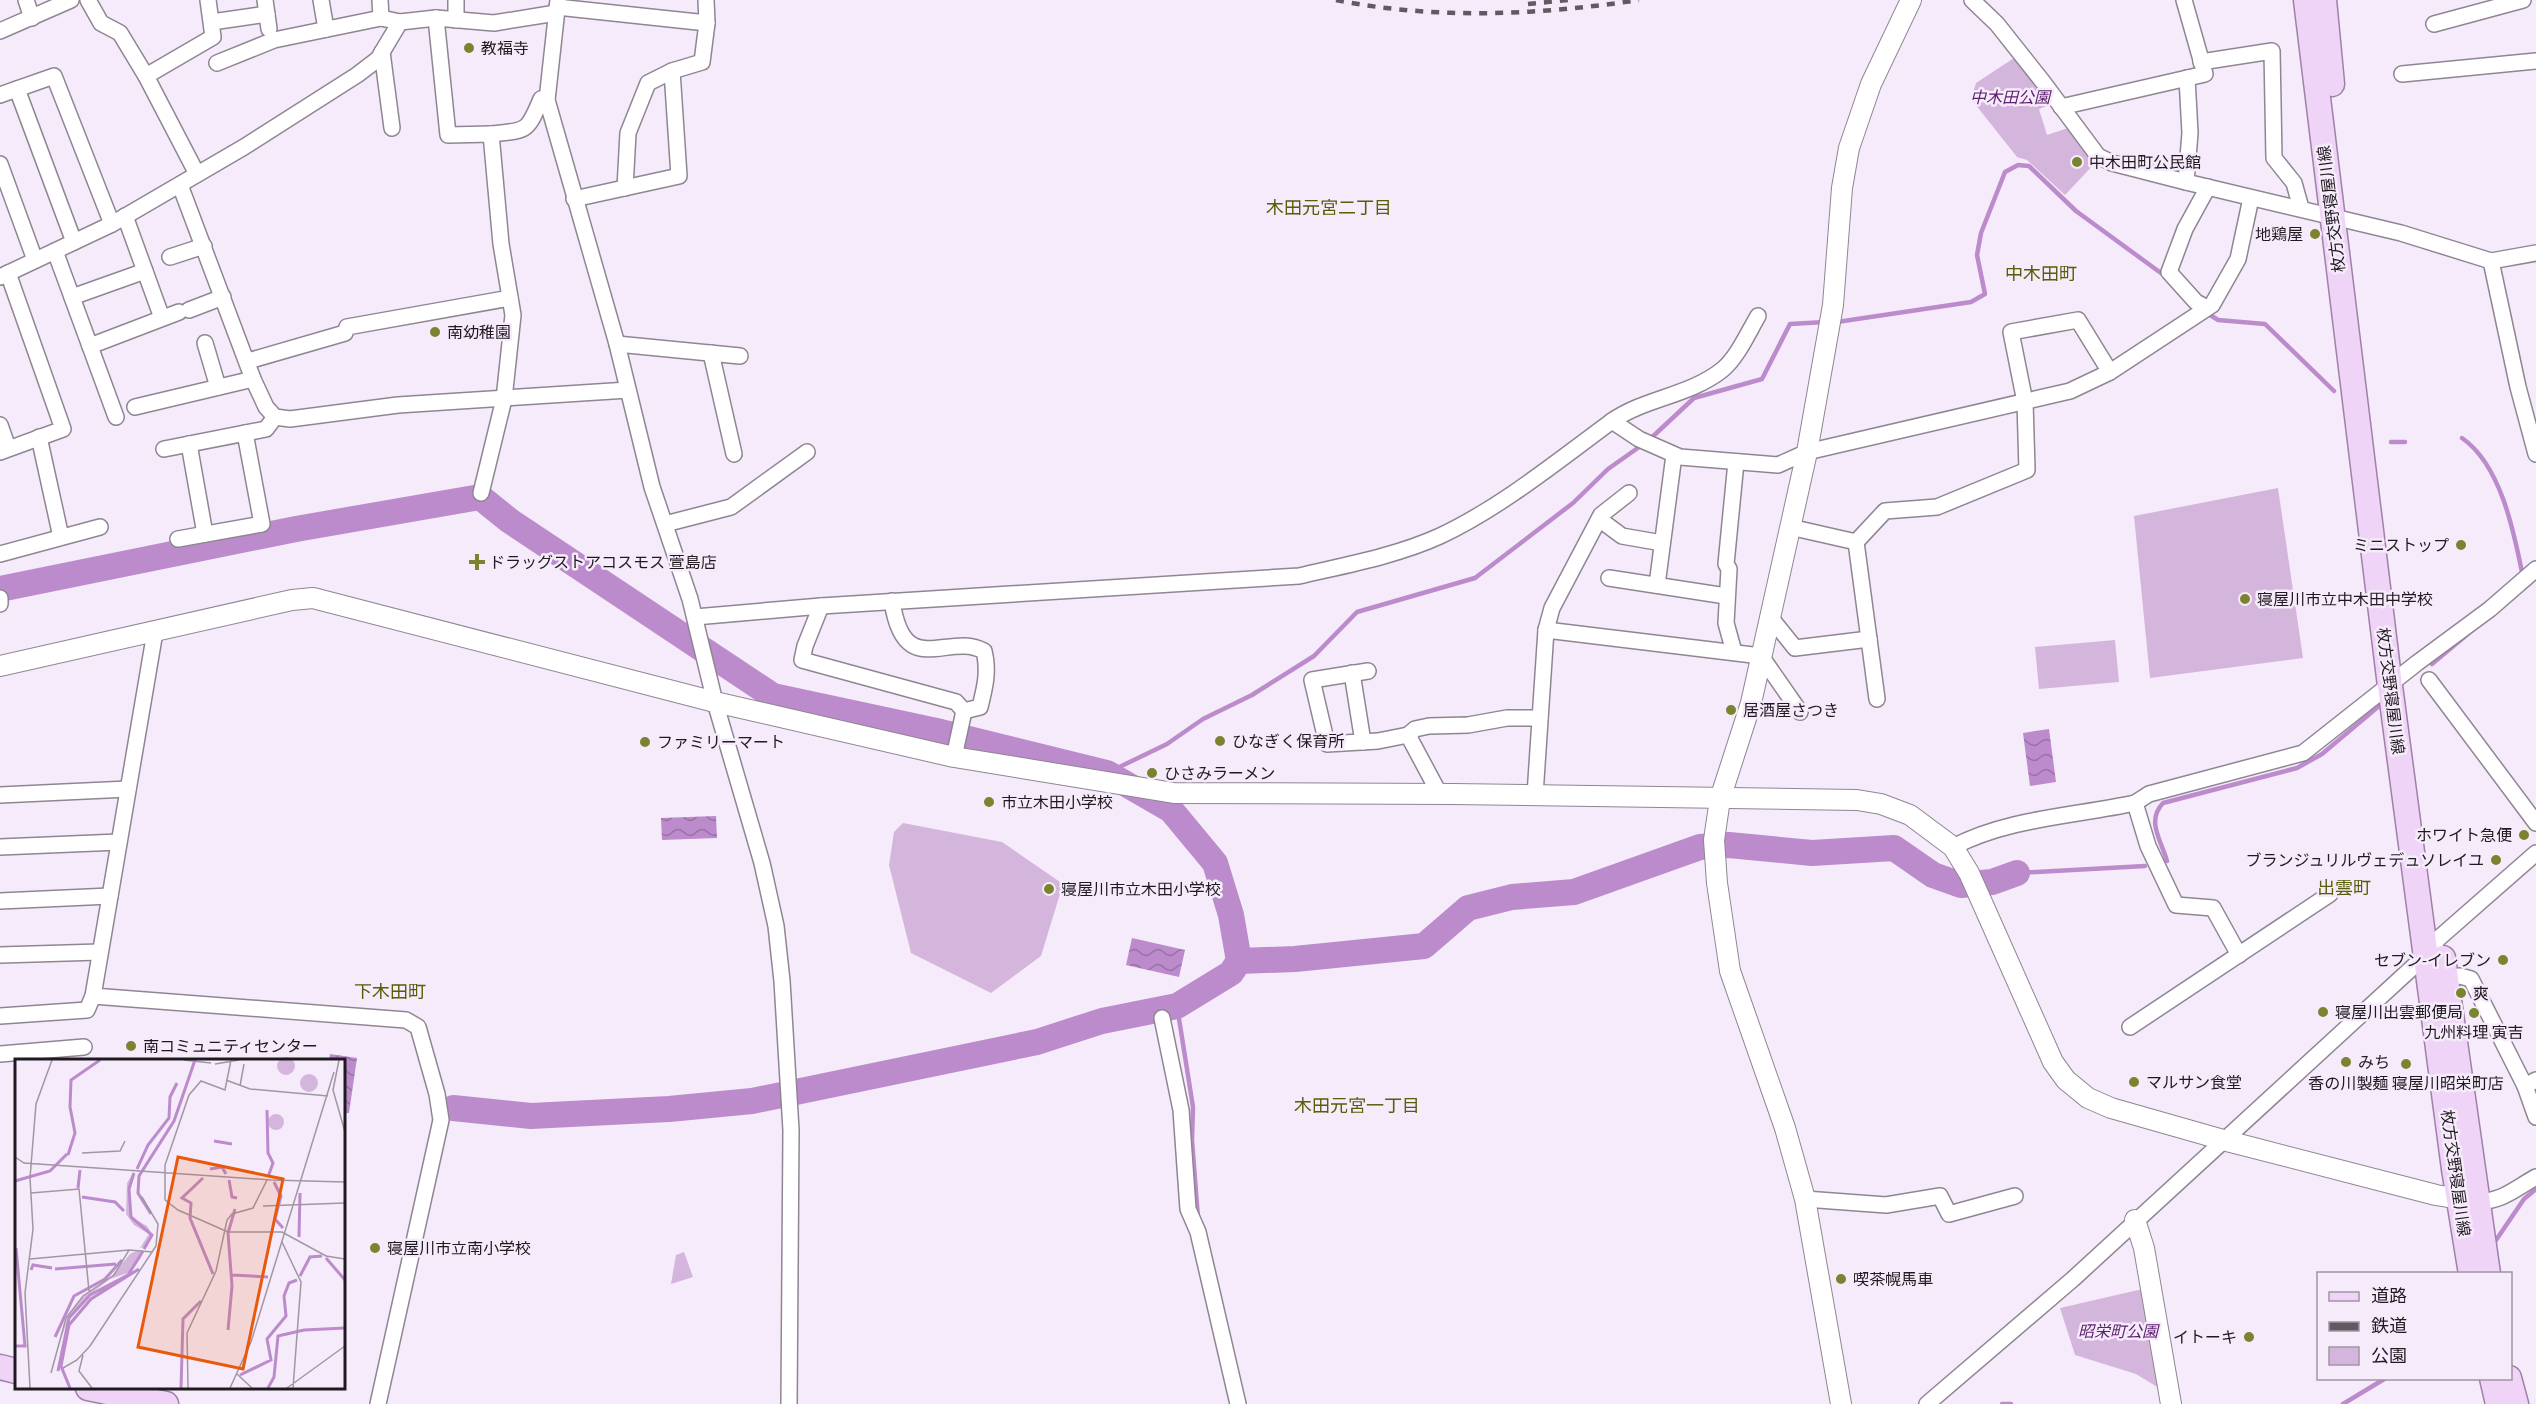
<svg xmlns="http://www.w3.org/2000/svg" width="2536" height="1404" font-family="'Source Serif 4','Noto Sans JP',serif">
<defs>
<pattern id="water-waves" width="16" height="10" patternUnits="userSpaceOnUse" patternTransform="scale(1.5)"><rect width="16" height="10" fill="#bc8bcc"/><path d="M0 5q4-4 8 0t8 0" fill="none" stroke="#9871a5"/></pattern>
</defs>
<rect width="100%" height="100%" fill="#f6ebfa"/>
<g fill="#d4b6dd">
<polygon points="2017,56 2054,103 2039,109 2047,135 2071,127 2097,161 2065,195 2027,160 2017,157 1971,99 1976,83"/>
<polygon points="2278,488 2303,658 2150,678 2134,516"/>
<polygon points="2115,640 2119,682 2039,689 2035,647"/>
<polygon points="903,823 1002,842 1063,884 1041,956 991,993 911,953 889,865 894,832"/>
<polygon points="684,1252 693,1277 671,1284 676,1255"/>
<polygon points="2147,1288 2164,1391 2136,1374 2075,1355 2060,1308"/>
</g>
<g fill="url(#water-waves)">
<polygon points="2049,729 2056,782 2030,786 2023,733"/>
<polygon points="716,816 717,838 662,840 661,818"/>
<polygon points="1132,938 1185,950 1179,977 1126,965"/>
<polygon points="330,1054 357,1058 349,1113 344,1113 344,1060 329,1060"/>
</g>
<g fill="none" stroke-linecap="round" stroke-linejoin="round">
<g stroke="#bc8bcc" stroke-width="4.5">
<polyline points="2207,313 2218,320 2265,324 2334,391"/>
<polyline points="1837,322 1971,302 1985,294 1977,255 1981,233 2005,172 2018,165 2029,166 2076,211 2165,276"/>
<path d="M2462,438c39,27 52,94 61,139"/>
<polyline points="1649,440 1694,398 1762,379 1790,324 1825,322"/>
<polyline points="2391,442 2405,442"/>
<polyline points="2432,664 2469,633"/>
<polyline points="1107,773 1167,744 1203,719 1252,695 1314,656 1357,612 1475,578 1573,503 1608,469 1642,445"/>
<path d="M2167,861c-6,-21 -21,-40 -4,-58l134,-35 25,-14 57,-48"/>
<polyline points="2017,873 2145,866"/>
<polyline points="1177,1006 1193,1107 1192,1140 1198,1218"/>
<polyline points="2492,1246 2524,1199 2536,1189"/>
<polyline points="2002,1404 2011,1404"/>
<polyline points="2343,1404 2386,1378"/>
</g>
<g stroke="#bc8bcc" stroke-width="26">
<polyline points="0,589 296,529 480,497 510,521 773,696 941,732 1107,773 1171,810 1215,863 1231,915 1239,961"/>
<polyline points="453,1108 531,1116 669,1109 752,1101 1037,1042 1102,1021 1177,1006 1231,973 1239,961 1295,959 1424,946 1468,908 1512,897 1574,892 1700,847 1729,845 1812,853 1894,848 1933,875 1961,885 1992,882 2017,873"/>
</g>
<defs>
<g id="minor">
<polyline points="26,0 32,18"/>
<polyline points="88,0 101,23 120,33 146,76 197,174"/>
<polyline points="265,0 269,29"/>
<polyline points="321,0 326,29"/>
<polyline points="380,0 381,18"/>
<polyline points="558,0 547,100 617,344 652,487 690,599 715,702 762,863 776,926 782,981 791,1130 789,1404"/>
<polyline points="1972,0 1997,24 2043,82 2098,156 2112,163 2186,182 2401,233 2491,261 2518,387 2536,454"/>
<polyline points="557,7 707,23"/>
<polyline points="436,18 448,135 491,134 501,244 513,315 504,399 481,493"/>
<polyline points="456,20 456,0"/>
<polyline points="212,22 267,14"/>
<polyline points="2434,24 2523,0"/>
<polyline points="0,31 71,0"/>
<polyline points="382,52 392,128"/>
<polyline points="2201,62 2272,51 2274,158 2294,183 2301,208"/>
<polyline points="217,63 274,40 381,18 400,22 436,18 494,23 556,13"/>
<polyline points="2402,74 2536,61"/>
<polyline points="146,76 213,37 208,0"/>
<polyline points="17,89 74,242"/>
<polyline points="0,95 54,76 112,224"/>
<polyline points="2061,107 2205,74 2184,0"/>
<path d="M491,134c36,-4 36,-1 50,-35l6,1"/>
<polyline points="0,164 35,260"/>
<polyline points="2186,182 2190,133 2187,78"/>
<polyline points="180,185 253,379 266,407 275,417 290,419 398,405 628,390"/>
<polyline points="625,188 628,133 648,83 672,71 702,62 707,23 706,0"/>
<polyline points="574,199 679,176 672,71"/>
<polyline points="125,216 162,318"/>
<polyline points="55,251 116,417"/>
<polyline points="170,257 204,246"/>
<polyline points="2491,261 2536,253"/>
<polyline points="0,277 112,224 244,147 357,75 378,59 400,22"/>
<polyline points="72,297 145,271"/>
<polyline points="2207,308 2196,302 2169,272 2185,229 2208,187"/>
<polyline points="189,310 223,297"/>
<polyline points="205,343 218,387"/>
<polyline points="617,344 740,356"/>
<polyline points="90,346 179,312"/>
<polyline points="711,353 734,454"/>
<polyline points="248,361 345,333 347,327 510,298"/>
<polyline points="135,407 253,379"/>
<path d="M1612,421c33,-23 77,-25 110,-51 15,-12 26,-37 36,-54"/>
<polyline points="0,425 8,448"/>
<polyline points="39,437 61,537"/>
<polyline points="189,444 205,534"/>
<polyline points="164,449 266,429 275,417"/>
<polyline points="0,452 63,429 8,273"/>
<polyline points="1599,519 1622,536 1662,543"/>
<polyline points="665,524 731,507 807,452"/>
<polyline points="1790,527 1856,542 1877,699"/>
<polyline points="178,539 262,524 245,433"/>
<polyline points="1856,542 1885,511 1937,507 2027,470 2025,402 2011,332 2078,320 2110,372"/>
<polyline points="0,554 100,527"/>
<polyline points="1609,578 1726,596"/>
<polyline points="1657,585 1674,455"/>
<polyline points="0,598 0,604"/>
<path d="M892,601c12,81 56,30 92,50 5,20 1,36 -4,56l-16,4"/>
<polyline points="821,606 805,646 802,660 956,702 964,711 954,757"/>
<path d="M695,617l126,-11 478,-30c47,-11 97,-20 141,-40 60,-28 119,-76 172,-115l27,18 41,18 98,8 29,-13 263,-61 40,-19 102,-67 26,-46 13,-61"/>
<polyline points="1770,617 1795,648 1869,639"/>
<polyline points="1546,630 1761,656 1800,712"/>
<polyline points="155,632 93,996 406,1020 418,1027 437,1094 441,1120 378,1404"/>
<polyline points="1734,652 1726,623 1729,569 1726,564 1736,462"/>
<polyline points="1368,671 1312,680 1327,744 1378,741 1408,735 1415,729 1429,726 1468,725 1507,718 1540,718"/>
<polyline points="1352,673 1363,742"/>
<polyline points="2429,680 2536,823"/>
<polyline points="1408,735 1439,793"/>
<polyline points="0,795 128,789"/>
<polyline points="1535,795 1546,630 1552,608 1601,515 1629,493"/>
<polyline points="2135,803 2148,846 2176,905 2213,908 2239,955"/>
<polyline points="0,847 119,842"/>
<path d="M1953,847c55,-29 122,-31 182,-44l14,-9 154,-41 114,-90 73,-54 46,-40"/>
<polyline points="0,901 110,896"/>
<polyline points="0,955 100,952"/>
<polyline points="2446,978 2460,976 2471,979 2525,1086 2536,1080"/>
<polyline points="0,1016 87,1010 93,996"/>
<polyline points="1162,1018 1181,1110 1188,1209 1198,1232 1238,1404"/>
<polyline points="2130,1027 2330,894"/>
<polyline points="0,1054 84,1047"/>
<polyline points="2525,1086 2536,1117"/>
<polyline points="1805,1199 1886,1205 1940,1196 1949,1214 2015,1196"/>
<path d="M2477,1201c23,2 39,-13 59,-24"/>
<polyline points="1927,1404 2073,1279 2426,955 2439,938 2536,853"/>
</g>
<g id="tertiary">
<polyline points="0,666 292,600 313,598 715,702 954,757 1174,793 1453,794 1857,800 1881,804 1910,815 1953,847 1969,873 2053,1062 2066,1080 2088,1098 2111,1108 2227,1141 2436,1195 2472,1201"/>
<polyline points="2135,1220 2144,1248 2171,1404"/>
<polyline points="1841,1404 1805,1199 1785,1128 1730,971 1717,883 1714,840 1720,799 1751,703 1807,452 1833,305 1842,188 1849,148 1871,84 1911,0"/>
</g>
<g id="primary">
<polyline points="2306,0 2390,686 2454,1169 2471,1274"/>
<polyline points="2324,0 2332,84"/>
<polyline points="2443,958 2488,1274"/>
<polyline points="0,1367 16,1371"/>
<polyline points="2492,1378 2498,1404"/>
<polyline points="2509,1378 2516,1404"/>
<polyline points="88,1388 166,1404"/>
</g>
</defs>
<use href="#minor" stroke="#908593" stroke-width="18"/>
<use href="#tertiary" stroke="#908593" stroke-width="22"/>
<use href="#primary" stroke="#9f81a8" stroke-width="27"/>
<use href="#minor" stroke="#fff" stroke-width="15"/>
<use href="#tertiary" stroke="#fff" stroke-width="20"/>
<use href="#primary" stroke="#efd4f7" stroke-width="24"/>
<g stroke="#605a62" stroke-width="4.5" stroke-dasharray="8 8" stroke-linecap="butt">
<path d="M1336,0c100,20 203,15 303,0"/>
<polyline points="1528,4 1568,0"/>
</g>
</g>
<g fill="#7a8430" stroke="#f6ebfa" stroke-width="2">
<circle cx="469" cy="48" r="6"/>
<circle cx="2077" cy="162" r="6"/>
<circle cx="2315" cy="234" r="6"/>
<circle cx="435" cy="332" r="6"/>
<circle cx="2461" cy="545" r="6"/>
<path d="M474 553h6v6h6v6h-6v6h-6v-6h-6v-6h6z"/>
<circle cx="2245" cy="599" r="6"/>
<circle cx="1731" cy="710" r="6"/>
<circle cx="1220" cy="741" r="6"/>
<circle cx="645" cy="742" r="6"/>
<circle cx="1152" cy="773" r="6"/>
<circle cx="989" cy="802" r="6"/>
<circle cx="2524" cy="835" r="6"/>
<circle cx="2496" cy="860" r="6"/>
<circle cx="1049" cy="889" r="6"/>
<circle cx="2503" cy="960" r="6"/>
<circle cx="2461" cy="993" r="6"/>
<circle cx="2323" cy="1012" r="6"/>
<circle cx="2474" cy="1013" r="6"/>
<circle cx="131" cy="1046" r="6"/>
<circle cx="2346" cy="1062" r="6"/>
<circle cx="2406" cy="1064" r="6"/>
<circle cx="2134" cy="1082" r="6"/>
<circle cx="375" cy="1248" r="6"/>
<circle cx="1841" cy="1279" r="6"/>
<circle cx="2249" cy="1337" r="6"/>
</g>
<g text-anchor="middle" dominant-baseline="central" stroke-width="5" stroke-linejoin="round" paint-order="stroke">
<g font-size="16" fill="#1e1a1f" stroke="#f6ebfa" text-anchor="start">
<text x="481" y="48">教福寺</text>
<text x="2089" y="162">中木田町公民館</text>
<text x="2303" y="234" text-anchor="end">地鶏屋</text>
<text x="447" y="332">南幼稚園</text>
<text x="2449" y="545" text-anchor="end">ミニストップ</text>
<text x="489" y="562">ドラッグストアコスモス 萱島店</text>
<text x="2257" y="599">寝屋川市立中木田中学校</text>
<text x="1743" y="710">居酒屋さつき</text>
<text x="1232" y="741">ひなぎく保育所</text>
<text x="657" y="742">ファミリーマート</text>
<text x="1164" y="773">ひさみラーメン</text>
<text x="1001" y="802">市立木田小学校</text>
<text x="2512" y="835" text-anchor="end">ホワイト急便</text>
<text x="2484" y="860" text-anchor="end">ブランジュリルヴェデュソレイユ</text>
<text x="1061" y="889">寝屋川市立木田小学校</text>
<text x="2491" y="960" text-anchor="end">セブン-イレブン</text>
<text x="2473" y="993">爽</text>
<text x="2335" y="1012">寝屋川出雲郵便局</text>
<text x="2474" y="1032" text-anchor="middle">九州料理 寅吉</text>
<text x="143" y="1046">南コミュニティセンター</text>
<text x="2358" y="1062">みち</text>
<text x="2146" y="1082">マルサン食堂</text>
<text x="2406" y="1083" text-anchor="middle">香の川製麺 寝屋川昭栄町店</text>
<text x="387" y="1248">寝屋川市立南小学校</text>
<text x="1853" y="1279">喫茶幌馬車</text>
<text x="2237" y="1337" text-anchor="end">イトーキ</text>
</g>
<g font-size="16" font-style="italic" fill="#5d206e" stroke="#f6ebfa">
<text x="2010" y="97">中木田公園</text>
<text x="2118" y="1331">昭栄町公園</text>
</g>
<g font-size="16" fill="#1e1a1f" stroke="#f6ebfa">
<text transform="translate(2331 209) rotate(-97)">枚方交野寝屋川線</text>
<text transform="translate(2391 691) rotate(83)">枚方交野寝屋川線</text>
<text transform="translate(2456 1173) rotate(82)">枚方交野寝屋川線</text>
</g>
<g font-size="18" fill="#565e09" stroke="#f6ebfa">
<text x="1329" y="207">木田元宮二丁目</text>
<text x="2041" y="273">中木田町</text>
<text x="2344" y="887">出雲町</text>
<text x="390" y="991">下木田町</text>
<text x="1357" y="1105">木田元宮一丁目</text>
</g>
</g>
<g transform="translate(15 1059)">
<rect width="330" height="330" fill="#f6ebfa"/>
<path d="M262 7a9 9 0 1 1 18 0a9 9 0 1 1-18 0ZM285 24a9 9 0 1 1 18 0a9 9 0 1 1-18 0ZM253 63a8 8 0 1 1 16 0a8 8 0 1 1-16 0ZM119,112l-5,19 2,27 16,9 5,8 -7,13 -5,1 9,-14 -15,-9 -8,-11 1,-31zM123,191l4,2 -1,6 -13,15 -18,6 -25,19 -16,19 -9,24 8,-26 16,-19 26,-18 20,-24z" fill="#d4b6dd"/>
<path fill="none" stroke="#bc8bcc" stroke-width="3" d="M252,51l1,43 5,10 -5,14M199,82l18,3M53,96l7,-22 -5,-26 1,-27 29,-20M122,110l11,-24 21,-27 1,-21 7,-14M195,110l12,-2 4,7M119,114l-5,16 2,28 21,18 -8,14M188,119l-21,20 9,5 -1,15 23,56M214,121l3,17 5,1M0,122l35,-10 17,-17M259,123l7,14 -6,23 8,9M63,129l2,-18M67,138l33,5 9,9M136,155l-13,-21 1,-17 35,-55 21,-61M284,178l1,-44M311,199l19,22M40,210l61,-5M16,211l2,-5 19,3M217,216l36,2M285,217l10,-19 12,-1M213,271l4,-44 -4,-53 7,-24M40,278l19,-41 31,-17 17,-19M0,287h10l-9,-98M43,312l11,-53 21,-23 38,-20 15,-24M225,316l31,-15 -4,-21 19,-23 -2,-20 5,-13 8,-3M55,329l-9,-22 8,-41 22,-26 48,-30M166,329l2,-69 18,-18M253,329l6,-11 4,-41 26,-6 41,-2"/>
<path fill="none" stroke="#a097a2" stroke-width="1.5" d="M169,1l27,3M216,1l-6,30 -24,-9 -12,14 -24,70v35l13,10 50,22h54l44,24 19,3M324,1l-6,30 12,42M200,5l24,-4M211,21l24,9 78,7M225,27l4,-22M67,94l38,-2 5,-10M0,98l9,6 247,17 74,2M16,134l48,-4 10,102M248,147l82,-3M267,183l19,40 -8,106M15,200l99,-9M68,296l-4,16 13,17M48,309l14,-8 13,-14 66,-100 2,-22 -16,-27M36,314l15,-55 17,-22 31,-21 15,-25 24,2M222,315l15,14M15,329l-5,-95 8,-64 -3,-51 6,-74 16,-44M173,329l-1,-55 29,-62 11,-51 5,-6 21,-6 14,-28M215,329l21,-46 83,-270M272,329l58,-42"/>
<path fill="#e8590c" fill-opacity="0.15" stroke="#e8590c" stroke-width="3" d="M163,98l105,22 -40,190 -105,-22z"/>
<rect width="330" height="330" fill="none" stroke="#1e1a1f" stroke-width="3"/>
</g>
<rect x="2317" y="1272" width="195" height="108" fill="#f6ebfa" stroke="#a097a2" stroke-width="1.5"/>
<rect x="2329" y="1292" width="30" height="9" fill="#efd4f7" stroke="#a097a2" stroke-width="1.5"/>
<text x="2371" y="1302" font-size="18" fill="#1e1a1f">道路</text>
<rect x="2329" y="1322" width="30" height="9" fill="#605a62" stroke="#a097a2" stroke-width="1.5"/>
<text x="2371" y="1332" font-size="18" fill="#1e1a1f">鉄道</text>
<rect x="2329" y="1347" width="30" height="18" fill="#d4b6dd" stroke="#a097a2" stroke-width="1.5"/>
<text x="2371" y="1362" font-size="18" fill="#1e1a1f">公園</text>
</svg>
